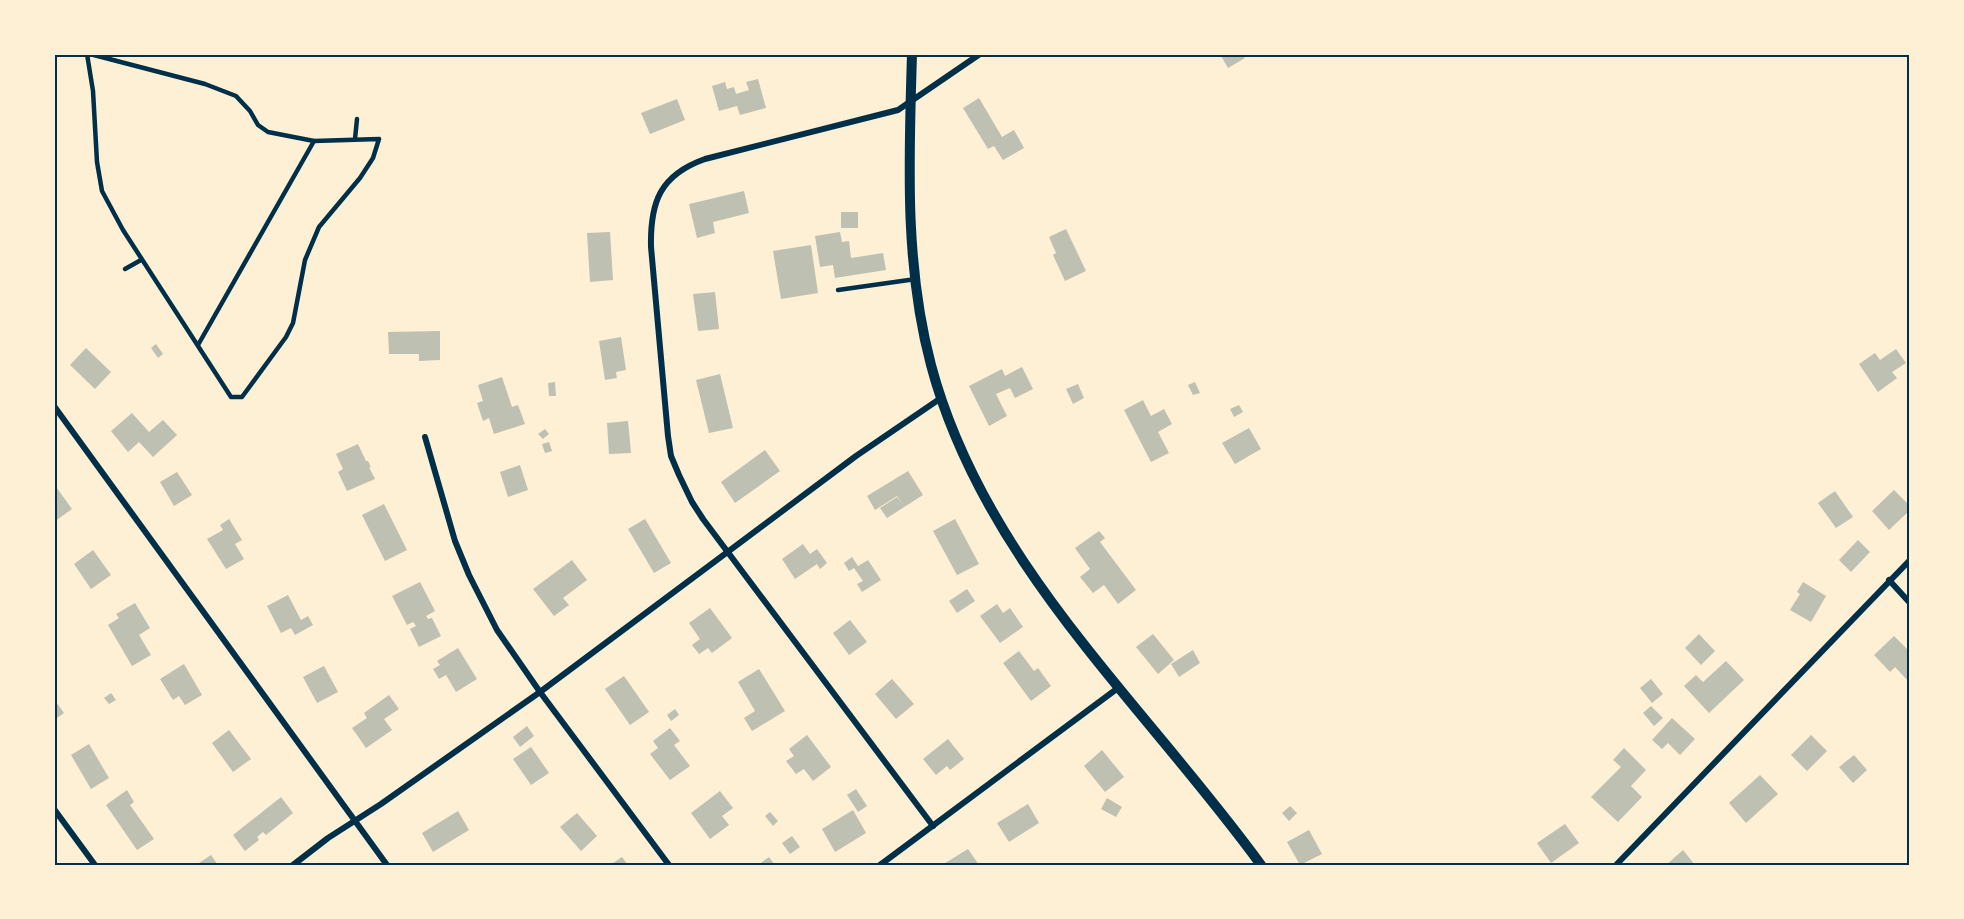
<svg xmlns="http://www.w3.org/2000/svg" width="1964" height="919" font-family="'Alegreya Sans',sans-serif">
<rect width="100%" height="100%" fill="#fdf0d5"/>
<g fill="#bec0b2">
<polygon points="1220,54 1242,54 1245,58 1228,68"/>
<polygon points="758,79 766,108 740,115 737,106 719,111 712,86 725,82 727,89 734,87 736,94 749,90 746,82"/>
<polygon points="979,98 1002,137 1014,130 1024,148 1003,160 994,146 988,149 963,108"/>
<polygon points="677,99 685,120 650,134 641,113"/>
<polygon points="744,191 749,213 713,222 715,233 697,238 689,204"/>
<rect x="841" y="212" width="17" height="16"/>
<polygon points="1066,229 1086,271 1065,281 1053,255 1056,253 1049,237"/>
<polygon points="610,232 613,280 590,282 587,233"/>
<polygon points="840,232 842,242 849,241 851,258 883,253 886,270 835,278 833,265 820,267 815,236"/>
<polygon points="811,245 818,293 781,299 773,251"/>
<polygon points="715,292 719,329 698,331 693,294"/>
<polygon points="440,331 440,360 419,361 419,354 389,354 388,332"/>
<polygon points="621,337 626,370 616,372 617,378 605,380 599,341"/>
<polygon points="156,344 163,354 158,358 151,348"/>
<polygon points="86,348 111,372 95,389 70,365"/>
<polygon points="1896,349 1906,363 1892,372 1897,378 1878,392 1859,364 1875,353 1880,360"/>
<polygon points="1022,367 1033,389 1015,398 1010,388 996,394 1007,416 989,426 969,386 1002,369 1005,376"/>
<polygon points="720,374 733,428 709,433 696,380"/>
<polygon points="502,377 512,407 518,405 525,424 494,434 489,418 483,421 477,403 483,401 478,385"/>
<polygon points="555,382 556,396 549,396 548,383"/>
<polygon points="1195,382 1200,393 1193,395 1188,385"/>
<polygon points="1078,384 1084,398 1073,404 1066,389"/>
<polygon points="1143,400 1151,416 1164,409 1172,424 1158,432 1169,453 1151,462 1124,410"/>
<polygon points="1239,405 1243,412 1234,417 1230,409"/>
<polygon points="132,413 149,432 163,420 177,435 153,457 139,442 128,452 111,431"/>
<polygon points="628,421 631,453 609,454 607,423"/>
<polygon points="1249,428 1261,449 1235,464 1222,443"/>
<polygon points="545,429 549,434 543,439 538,434"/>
<polygon points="549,442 552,451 545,453 542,444"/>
<polygon points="358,444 366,461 368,461 371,467 369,467 375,479 347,491 338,472 343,469 336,454"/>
<polygon points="765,450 780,471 735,503 721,482"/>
<polygon points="520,465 528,490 508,497 500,472"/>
<polygon points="908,471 923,495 887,518 880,508 897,497 903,505 897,496 875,510 867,496"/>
<polygon points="177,472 192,495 174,506 160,482"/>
<polygon points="54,484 72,509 54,522"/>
<polygon points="1894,490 1910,506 1910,510 1889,530 1872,511"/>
<polygon points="1835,491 1853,517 1836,528 1818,503"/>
<polygon points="384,504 407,550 385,561 362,515"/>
<polygon points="229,519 242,540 235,544 244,559 226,569 207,539 223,530 220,525"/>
<polygon points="645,519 671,563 654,573 628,529"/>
<polygon points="955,519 979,564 957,575 933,531"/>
<polygon points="1099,531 1105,538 1100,542 1136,590 1118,604 1104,585 1093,593 1080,577 1090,569 1075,548"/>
<polygon points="1858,540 1870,552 1851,572 1839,560"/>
<polygon points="803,544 810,554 817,549 827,563 820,569 817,564 795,579 782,559"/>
<polygon points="93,550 111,575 91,589 74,564"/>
<polygon points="852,557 858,566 868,560 881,580 862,592 857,584 863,581 854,568 849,571 844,563"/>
<polygon points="572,560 587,580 563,598 569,605 554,616 533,589"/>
<polygon points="420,582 435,611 426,616 428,619 432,618 441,636 419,647 410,629 416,626 413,622 407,625 392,596"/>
<polygon points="1803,582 1826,596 1811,622 1790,610 1800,594 1797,592"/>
<polygon points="967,589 975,601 957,613 949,601"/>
<polygon points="288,595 301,620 308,616 313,625 295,635 291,628 281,633 267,606"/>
<polygon points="135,603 150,628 139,635 151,655 132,666 108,625 119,618 116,614"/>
<polygon points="997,604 1003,613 1010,608 1023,627 1000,643 980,616"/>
<polygon points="710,608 732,638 712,653 708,648 699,654 692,645 700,639 689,623"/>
<polygon points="850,620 867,642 849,655 833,633"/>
<polygon points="1153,634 1174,660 1158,674 1136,647"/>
<polygon points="1699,634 1715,651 1701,665 1685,648"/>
<polygon points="1894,636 1910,652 1910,683 1895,667 1890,672 1874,655"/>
<polygon points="458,648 477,679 456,692 446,675 439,679 433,669 440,665 437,661"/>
<polygon points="1193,650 1200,663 1179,677 1171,664"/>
<polygon points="1019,651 1034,671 1038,668 1051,686 1031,701 1003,663"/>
<polygon points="1726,661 1744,680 1709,713 1684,686 1696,675 1703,682"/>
<polygon points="184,664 202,695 185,705 179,696 173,700 160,679"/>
<polygon points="324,666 338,692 317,703 303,677"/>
<polygon points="759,669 785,711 752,731 744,718 755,711 738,682"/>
<polygon points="624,676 649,712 630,725 605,689"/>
<polygon points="892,679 914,704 896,719 875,694"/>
<polygon points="1651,679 1663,694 1652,703 1640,688"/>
<polygon points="111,693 116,700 109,704 104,698"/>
<polygon points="389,695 399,709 384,719 392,730 366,748 352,728 367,718 364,713"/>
<polygon points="54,699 64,713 54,720"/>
<polygon points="1651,706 1663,718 1654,726 1643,713"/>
<polygon points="675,709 679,715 671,721 667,715"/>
<polygon points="1672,718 1695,739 1680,755 1668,743 1662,749 1652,740"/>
<polygon points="527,726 534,736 520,747 513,737"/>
<polygon points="670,728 680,741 674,745 690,766 670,780 650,754 658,748 653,741"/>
<polygon points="229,730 251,759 233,772 212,743"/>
<polygon points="807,735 831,767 813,781 804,769 796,774 786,761 794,756 789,749"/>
<polygon points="1811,735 1827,751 1807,771 1791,755"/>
<polygon points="948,739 964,759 950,770 947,766 936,775 923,759"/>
<polygon points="89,744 109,778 91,789 71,755"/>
<polygon points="531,747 549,773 531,785 513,759"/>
<polygon points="1624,748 1646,770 1631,786 1642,797 1618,822 1591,797 1621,767 1613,760"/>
<polygon points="1102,750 1124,777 1105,792 1084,766"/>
<polygon points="1854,755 1867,770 1853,783 1839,767"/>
<polygon points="1760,775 1778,794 1746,823 1729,803"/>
<polygon points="856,789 867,806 858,812 847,795"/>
<polygon points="127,790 134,802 130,805 154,839 137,850 106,805"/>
<polygon points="720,791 733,808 722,816 729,825 710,839 691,813"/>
<polygon points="281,797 293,813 266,835 263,832 257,837 259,840 245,851 233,835"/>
<polygon points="1107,798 1122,807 1116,817 1101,809"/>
<polygon points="1028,804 1039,823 1009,842 997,823"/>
<polygon points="1290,806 1297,813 1289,821 1282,813"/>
<polygon points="853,810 866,833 835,852 822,829"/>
<polygon points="458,811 469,830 433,852 422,833"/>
<polygon points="770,812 778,821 773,826 765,816"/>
<polygon points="577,813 597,836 581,851 560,827"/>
<polygon points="1565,824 1579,843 1551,863 1537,843"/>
<polygon points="1309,830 1322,854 1300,865 1287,842"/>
<polygon points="792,836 800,847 790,854 782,843"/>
<polygon points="968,849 979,865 942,865"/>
<polygon points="1683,850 1695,865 1666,865"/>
<polygon points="211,855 218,865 196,865"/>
<polygon points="622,857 628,865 610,865"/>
<polygon points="769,857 775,865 758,865"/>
</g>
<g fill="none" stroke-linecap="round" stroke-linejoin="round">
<g stroke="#003049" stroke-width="4.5">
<polyline points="87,54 93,91 97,162 102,191 123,230 231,397 242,397 286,337 293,323 305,260 319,227 360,178 373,158 379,139 314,141 268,132 258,125 250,111 236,96 205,84 90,54"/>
<polyline points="355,139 357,119"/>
<polyline points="125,269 141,260"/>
<polyline points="838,290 916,279"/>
<polyline points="198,345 314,141"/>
</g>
<g stroke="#003049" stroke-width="6">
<polyline points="54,406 387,865"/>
<polyline points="425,437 455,541 469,575 497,630 540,692 669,865"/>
<polyline points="1889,580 1910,603"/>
<polyline points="54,809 95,865"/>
<path d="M933,826l-230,-307 -11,-17 -13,-27 -8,-19 -3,-20 -17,-189c-1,-45 9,-72 54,-88l193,-49 82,-56"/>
<polyline points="293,865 328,838 381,804 540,692 856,456 941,398"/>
<polyline points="880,865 1118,688"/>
<polyline points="1616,865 1910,560"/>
</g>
<path stroke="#003049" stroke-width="10" d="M912,54c-3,104 -8,210 19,311 53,199 214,340 330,500"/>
</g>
<rect width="1964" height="919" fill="none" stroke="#fdf0d5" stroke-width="111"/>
<rect x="56" y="56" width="1852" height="808" fill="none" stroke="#003049" stroke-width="2"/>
</svg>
